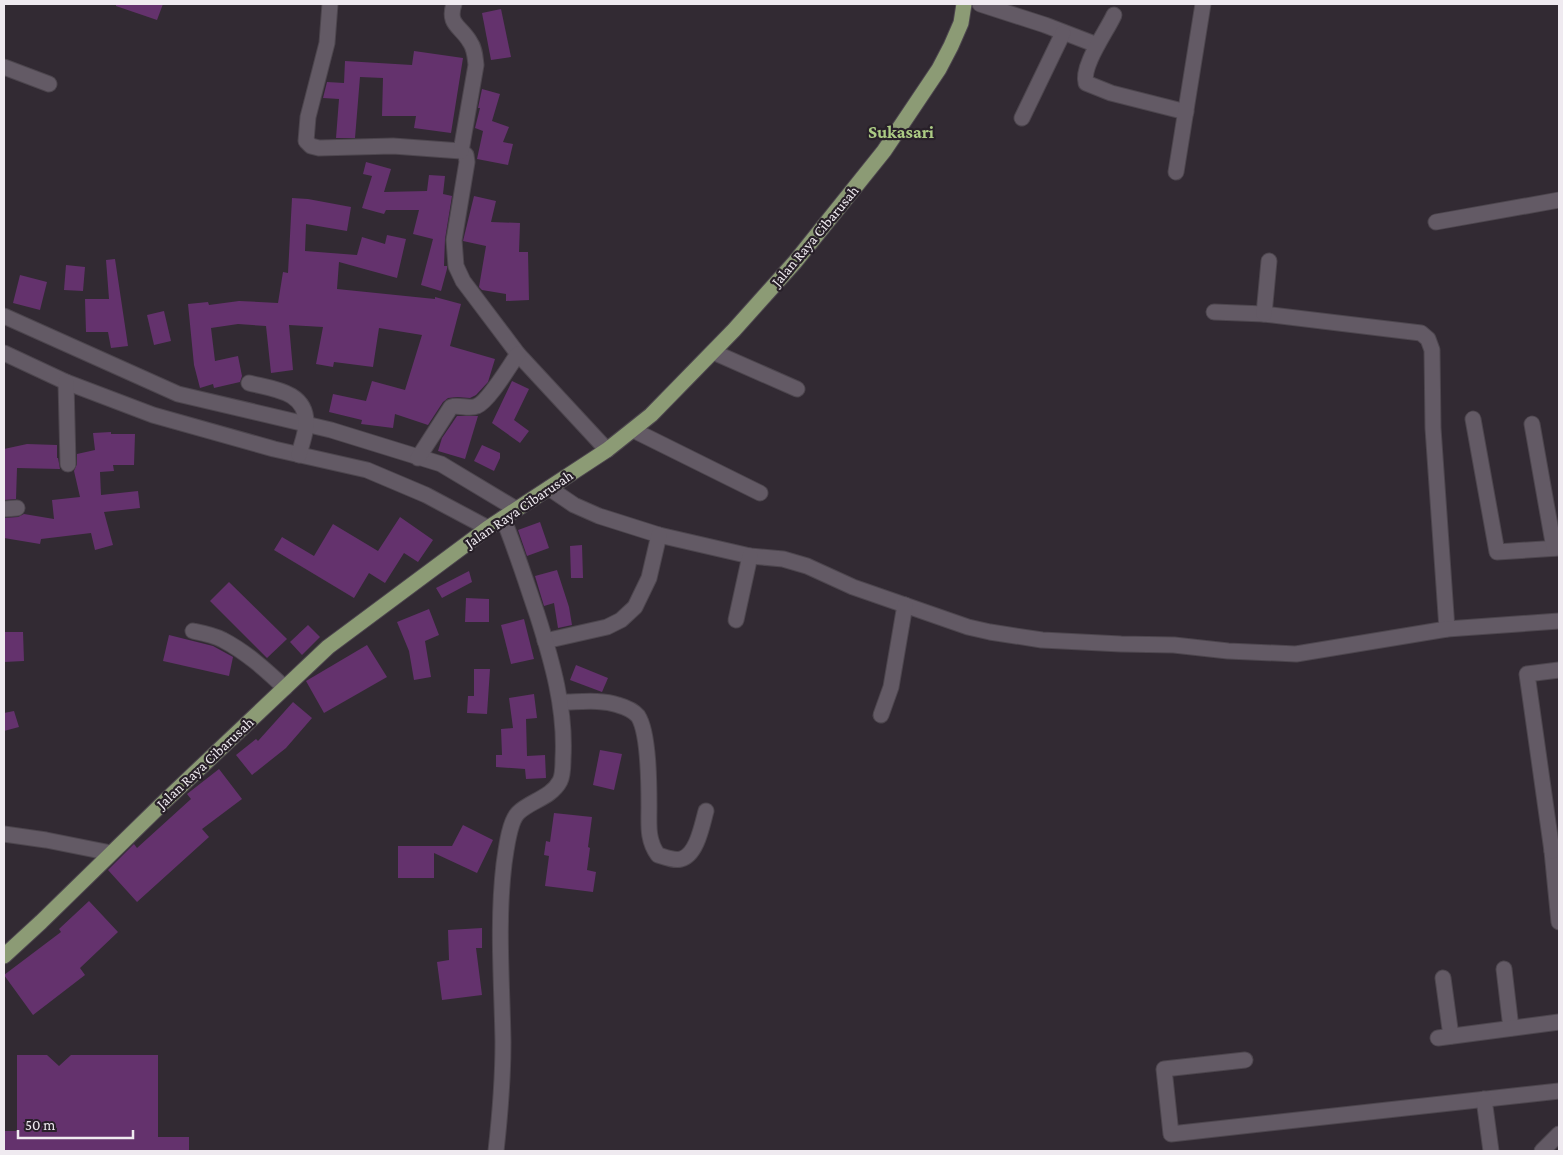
<svg xmlns="http://www.w3.org/2000/svg" width="1563" height="1155" font-family="'Crimson Pro',serif">
<rect width="100%" height="100%" fill="#322a33"/>
<g fill="#64326d">
<polygon points="116,4 163,4 157,20 116,6"/>
<polygon points="501,9 511,57 491,60 482,13"/>
<polygon points="414,51 463,58 451,133 414,128 416,116 382,116 383,78 360,77 355,138 336,138 339,99 323,98 327,82 344,83 345,61 412,65"/>
<polygon points="482,89 500,94 492,121 509,127 503,142 513,144 508,165 477,159 483,131 475,128 480,108 478,108"/>
<polygon points="366,162 391,169 384,192 427,191 429,175 445,176 443,194 452,196 445,239 444,266 447,266 447,269 441,291 421,285 433,239 413,234 419,210 386,210 384,214 362,208 372,176 363,174"/>
<polygon points="474,196 496,201 491,222 520,223 519,252 528,252 529,300 506,301 506,294 482,290 479,287 486,246 463,241"/>
<polygon points="292,198 308,199 351,207 347,231 306,224 305,251 357,255 362,237 385,244 387,235 406,239 397,278 339,262 337,289 435,299 435,297 461,304 450,346 495,359 488,382 476,395 470,398 457,397 448,398 443,402 428,425 395,414 393,428 361,424 362,420 329,412 333,394 366,401 372,381 405,390 422,335 379,328 373,367 334,362 333,367 316,364 323,327 289,325 293,370 271,373 266,326 238,324 211,328 215,361 238,356 242,376 240,382 214,388 213,384 200,388 194,365 188,304 208,302 209,305 239,301 278,303 283,272 288,273"/>
<polygon points="115,259 128,346 111,348 108,332 86,332 85,299 109,299 106,260"/>
<polygon points="66,265 85,267 83,291 64,290"/>
<polygon points="20,275 47,282 40,310 13,303"/>
<polygon points="164,311 171,341 154,345 147,315"/>
<polygon points="512,381 529,389 514,420 529,431 520,443 492,423"/>
<polygon points="457,416 478,416 465,459 438,451 442,438"/>
<polygon points="111,432 111,434 135,434 134,465 113,465 114,471 100,472 101,495 138,491 140,508 104,512 113,545 95,550 91,533 41,539 40,544 4,538 4,518 18,517 24,514 54,519 52,500 80,497 74,471 77,464 77,454 95,450 93,433"/>
<polygon points="27,444 57,445 57,458 58,458 60,469 17,468 16,499 4,500 4,449"/>
<polygon points="482,445 500,453 500,458 494,471 474,461"/>
<polygon points="400,517 433,540 418,562 404,553 385,583 369,573 354,598 274,550 282,537 314,556 333,524 378,551"/>
<polygon points="540,522 549,548 527,556 518,530"/>
<polygon points="582,545 583,578 571,578 570,546"/>
<polygon points="557,570 569,607 572,625 558,628 554,603 544,606 535,576"/>
<polygon points="469,571 472,582 442,598 436,588"/>
<polygon points="229,582 287,639 267,658 210,601"/>
<polygon points="466,598 489,599 489,622 465,622"/>
<polygon points="429,609 439,635 425,641 431,677 414,680 409,651 397,622"/>
<polygon points="524,619 534,659 511,664 501,625"/>
<polygon points="308,625 320,637 302,655 290,642"/>
<polygon points="4,632 23,632 24,661 4,662"/>
<polygon points="169,635 213,646 233,657 229,676 163,661"/>
<polygon points="367,645 387,677 324,713 306,681"/>
<polygon points="576,665 608,678 602,692 570,680"/>
<polygon points="474,669 490,669 487,714 467,713 468,696 474,696"/>
<polygon points="534,694 537,718 526,719 527,756 545,755 546,778 526,779 525,769 496,767 496,755 502,755 501,729 513,728 509,698"/>
<polygon points="293,702 312,718 286,748 252,775 236,755 256,739 258,741"/>
<polygon points="14,711 19,727 4,731 4,713"/>
<polygon points="600,750 622,754 614,790 593,785"/>
<polygon points="219,769 242,799 202,829 209,837 137,902 108,870 134,844 137,848 191,799 187,794"/>
<polygon points="554,813 592,817 588,847 590,848 587,870 596,872 593,892 545,886 549,856 544,855 546,841 550,842"/>
<polygon points="463,825 493,840 477,873 434,853 434,878 398,878 398,846 452,846"/>
<polygon points="89,901 118,932 80,968 85,975 33,1015 4,975 61,932 59,929"/>
<polygon points="482,928 482,948 476,948 482,995 442,1000 437,962 449,960 448,930"/>
<polygon points="17,1055 47,1055 59,1066 71,1055 158,1055 158,1137 189,1137 189,1151 4,1151 4,1131 17,1131"/>
</g>
<g fill="none" stroke-linecap="round" stroke-linejoin="round">
<defs>
<g id="minor">
<polyline points="330,4 327,43 308,117 306,141 311,146 319,148 393,146 461,151 466,155 467,162 454,240 456,266 463,281 518,354 607,450"/>
<path d="M454,4c-7,21 7,22 16,38 5,7 5,15 6,23l-15,86"/>
<polyline points="980,4 1045,25 1097,45"/>
<path d="M1114,15c-7,16 -33,51 -28,68l25,10 75,19"/>
<polyline points="4,67 49,84"/>
<polyline points="1022,118 1063,33"/>
<polyline points="1176,172 1203,4"/>
<polyline points="1436,222 1559,200"/>
<polyline points="1214,312 1264,314 1421,333 1428,339 1432,350 1433,428 1447,629"/>
<polyline points="1264,314 1269,261"/>
<polyline points="4,316 178,394 331,430 441,464 516,509"/>
<polyline points="713,352 797,389"/>
<polyline points="4,353 66,382 153,415 274,449 367,470 426,495 488,528"/>
<polyline points="66,382 68,464"/>
<path d="M249,383c24,6 58,8 57,41 0,10 -5,21 -7,31"/>
<polyline points="1473,419 1497,552 1559,548"/>
<polyline points="1532,424 1554,548"/>
<polyline points="633,430 760,493"/>
<path d="M418,458l33,-51c9,-3 17,3 26,-1 12,-5 33,-41 41,-52"/>
<polyline points="549,488 574,505 599,516 659,535 750,556 783,559 807,566 853,587 968,627 990,632 1042,640 1121,644 1174,645 1228,651 1296,654 1447,629 1559,621"/>
<polyline points="4,509 17,508"/>
<polyline points="736,620 750,556"/>
<path d="M193,631c10,2 21,4 30,9 23,12 43,30 62,48"/>
<polyline points="545,641 607,627 621,620 635,607 649,578 659,535"/>
<path d="M561,702c18,0 40,-3 57,3 7,2 15,5 20,11 11,17 11,70 11,91 0,18 -2,33 9,48 7,2 16,6 23,4 16,-4 21,-34 25,-48"/>
<polyline points="881,715 891,687 905,605"/>
<polyline points="4,834 46,840 111,853"/>
<polyline points="1559,850 1552,851 1559,922"/>
<polyline points="1552,851 1527,674 1559,670"/>
<polyline points="1504,969 1511,1028"/>
<polyline points="1443,978 1451,1036"/>
<polyline points="1438,1038 1559,1022"/>
<polyline points="1245,1060 1164,1069 1171,1134 1559,1091"/>
<polyline points="1484,1099 1491,1151"/>
<path d="M496,1151c4,-36 7,-73 7,-109 -1,-60 -6,-119 1,-178 2,-13 5,-42 14,-51 12,-12 33,-15 42,-32 3,-6 3,-15 3,-22 3,-50 -11,-98 -26,-145 -11,-32 -21,-64 -34,-96"/>
<polyline points="1542,1151 1559,1134"/>
</g>
<polyline id="major" points="4,956 41,922 165,801 328,647 488,528 607,450 651,415 734,330 795,262 884,151 939,69 951,46 961,23 964,4"/>
</defs>
<use href="#minor" stroke="#4d464e" stroke-width="17"/>
<use href="#major" stroke="#4d464e" stroke-width="17"/>
<use href="#minor" stroke="#635a65" stroke-width="15"/>
<use href="#major" stroke="#8c9b75" stroke-width="15"/>
</g>
<g text-anchor="middle" dominant-baseline="central" stroke-width="4.5" stroke-linejoin="round" paint-order="stroke">
<g font-size="15" fill="#efeaf0" stroke="#282029">
<text transform="translate(815 236) rotate(-50)">Jalan Raya Cibarusah</text>
<text transform="translate(519 509) rotate(-34)">Jalan Raya Cibarusah</text>
<text transform="translate(205 763) rotate(-43)">Jalan Raya Cibarusah</text>
</g>
<g font-size="18" font-weight="bold" fill="#accb84" stroke="#282029">
<text x="901" y="132">Sukasari</text>
</g>
</g>
<rect width="1563" height="1155" fill="none" stroke="#efeaf0" stroke-width="10"/>
<path d="M18 1130v8h115v-8" fill="none" stroke="#efeaf0" stroke-width="2.5"/>
<text x="25" y="1130" font-size="15" fill="#efeaf0" stroke="#282029" stroke-width="4" paint-order="stroke">50 m</text>
</svg>
